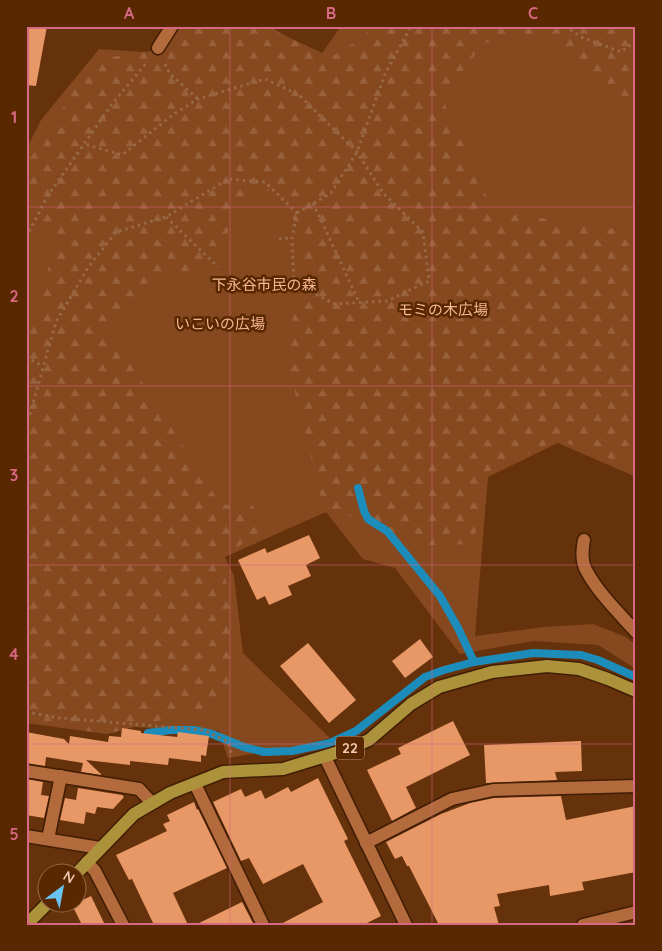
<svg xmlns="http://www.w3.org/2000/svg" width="662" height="951" font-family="Quicksand,'Noto Sans JP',sans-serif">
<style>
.green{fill:#86481e}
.forest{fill:url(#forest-firs)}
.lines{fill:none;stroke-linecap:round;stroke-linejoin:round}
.stream{stroke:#1c8cba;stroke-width:8}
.building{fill:#e79866}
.minor-casing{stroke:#411d04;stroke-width:15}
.major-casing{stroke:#411d04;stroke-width:15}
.path{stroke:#986948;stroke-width:3;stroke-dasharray:2.5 4;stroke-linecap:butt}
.minor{stroke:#b36b3d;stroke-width:12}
.major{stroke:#ab923b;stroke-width:12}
.grid{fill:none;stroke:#d76882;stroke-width:1;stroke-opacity:0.55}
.labels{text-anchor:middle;stroke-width:5;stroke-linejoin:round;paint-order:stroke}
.shield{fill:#592700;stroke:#c3997d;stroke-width:1}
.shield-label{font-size:14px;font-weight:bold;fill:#f1cab2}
.park-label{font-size:15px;fill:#f4b791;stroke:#592700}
.neatline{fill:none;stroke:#d76882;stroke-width:2}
.grid-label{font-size:16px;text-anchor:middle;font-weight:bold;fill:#d76882}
</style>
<defs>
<pattern id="forest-firs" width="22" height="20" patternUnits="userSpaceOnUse" patternTransform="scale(1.25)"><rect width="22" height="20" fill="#86481e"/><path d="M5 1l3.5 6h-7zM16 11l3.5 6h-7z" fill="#98613c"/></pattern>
</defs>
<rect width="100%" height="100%" fill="#65320b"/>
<path class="green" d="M 180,26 L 269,26 L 320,56 L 341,26 L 636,26 L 636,477 L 558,443 L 488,477 L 475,636 L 544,627 L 593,624 L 626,637 L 636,645 L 636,669 L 598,645 L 533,641 L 460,654 L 395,568 L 363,559 L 326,512 L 225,557 L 234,576 L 243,653 L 330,738 L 294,747 L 228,758 L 219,731 L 26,722 L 26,150 L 41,120 L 99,49 L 161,53 Z"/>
<path class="forest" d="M 188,26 L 264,26 L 331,57 L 365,36 L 369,26 L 636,26 L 636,99 L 630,105 L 539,37 L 484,43 L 442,98 L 493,211 L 636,232 L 636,468 L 558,440 L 485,474 L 474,544 L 426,545 L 323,506 L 289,368 L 293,315 L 306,275 L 287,193 L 247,189 L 214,263 L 144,287 L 109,331 L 221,505 L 251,504 L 269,531 L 221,555 L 236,633 L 227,694 L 201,710 L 107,734 L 26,723 L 26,336 L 29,336 L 54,248 L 26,180 L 26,165 L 88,69 L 105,58 L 171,48 Z"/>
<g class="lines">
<g class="stream">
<path d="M 358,488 L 364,511 L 368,519 L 387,531 L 440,596 L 458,628 L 474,662"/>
<path d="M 148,733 L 171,730 L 194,730 L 212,734 L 244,747 L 264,752 L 292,751 L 330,743 L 356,731 L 425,677 L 444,670 L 474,662 L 533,653 L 581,655 L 598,660 L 636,677"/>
</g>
</g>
<g class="building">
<path d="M 26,26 L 47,26 L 36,86 L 26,85 Z"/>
<path d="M 309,535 L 320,558 L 306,565 L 311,576 L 288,586 L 292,595 L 269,605 L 265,596 L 257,600 L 238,560 L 265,548 L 267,553 Z"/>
<path d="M 420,639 L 433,657 L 405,678 L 392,661 Z"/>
<path d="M 308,643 L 356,700 L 329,723 L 280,666 Z"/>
<path d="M 453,721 L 470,755 L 406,787 L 416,808 L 392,821 L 367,770 L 401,754 L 398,748 Z"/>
<path d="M 122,728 L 141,731 L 141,733 L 177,737 L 178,732 L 209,736 L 206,756 L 201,755 L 201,762 L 169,758 L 168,765 L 130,761 L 130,765 L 86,760 L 102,775 L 81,772 L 83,763 L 46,757 L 45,766 L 26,763 L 26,732 L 64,739 L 69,744 L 70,736 L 108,742 L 109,736 L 121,737 Z"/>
<path d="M 581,741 L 582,771 L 555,772 L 557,780 L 486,783 L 484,745 Z"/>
<path d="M 318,778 L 348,839 L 344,841 L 381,916 L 363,925 L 279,925 L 323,902 L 303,864 L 263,884 L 249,858 L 241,861 L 213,802 L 241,789 L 245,797 L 261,790 L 265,799 L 288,787 L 291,792 Z"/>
<path d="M 26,779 L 43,782 L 41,795 L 49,796 L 44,818 L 26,815 Z"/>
<path d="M 78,788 L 122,795 L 124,797 L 113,809 L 97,807 L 95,814 L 86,812 L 84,824 L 60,820 L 65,798 L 76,800 Z"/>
<path d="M 561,796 L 566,820 L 636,806 L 636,872 L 582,882 L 584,890 L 550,896 L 549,885 L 497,894 L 500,906 L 494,907 L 499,925 L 439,925 L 409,866 L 407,866 L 402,856 L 395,859 L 386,842 L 441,814 L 470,803 L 494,798 Z"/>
<path d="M 194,802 L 197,810 L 198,809 L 227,868 L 173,893 L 188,925 L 154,925 L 132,879 L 129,880 L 116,855 L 167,831 L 163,824 L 170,821 L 167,815 Z"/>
<path d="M 91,896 L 105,925 L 82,925 L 72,905 Z"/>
<path d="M 242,902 L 254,925 L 195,925 Z"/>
</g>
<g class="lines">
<defs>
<g id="minor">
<path d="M 158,48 L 172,26"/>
<path d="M 584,540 C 582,550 581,561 586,570 C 598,593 619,613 636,632"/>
<path d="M 325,757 L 406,925"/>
<path d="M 26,771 L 139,789 L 152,803"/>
<path d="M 195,784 L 263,925"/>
<path d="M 26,836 L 100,848"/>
<path d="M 48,839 L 61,776"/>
<path d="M 366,843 L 452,799 L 493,790 L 636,786"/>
<path d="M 87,862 L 95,871 L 123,925"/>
<path d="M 583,925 L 636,912"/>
</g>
<g id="major">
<path d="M 76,874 L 134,814 L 170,793 L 223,772 L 283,769 L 345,750 L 369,740 L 411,704 L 439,687 L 492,672 L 547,666 L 579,669 L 608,679 L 636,691"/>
<path d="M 26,925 L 48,903"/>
</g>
</defs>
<use href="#minor" class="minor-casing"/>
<use href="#major" class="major-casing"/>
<g class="path">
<path d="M 565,26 L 581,37 L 621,52 L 636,41"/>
<path d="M 165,64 L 170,74 L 198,99"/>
<path d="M 313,203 L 359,302"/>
<path d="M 297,213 L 331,193 L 357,152 L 385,74 L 410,28 L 412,26"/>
<path d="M 166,217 L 218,267"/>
<path d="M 26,237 L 47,197 L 112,104 L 148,61"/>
<path d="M 279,239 L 292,238"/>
<path d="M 26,357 L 43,366"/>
<path d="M 26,420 L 30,414 L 56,322 L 87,269 L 116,232 L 166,217 L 228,179 L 265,182 L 297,213 L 292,238 L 294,284 L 335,304 L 387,301 L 429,281 L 423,232 L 383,193 L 357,152 L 299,95 L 265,79 L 198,99 L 174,114 L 122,155 L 85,144"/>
<path d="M 26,712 L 60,718 L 204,730 L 228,742 L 232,755"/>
</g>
<use href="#minor" class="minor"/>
<use href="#major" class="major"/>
</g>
<path class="grid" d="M 230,26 L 230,925M 432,26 L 432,925M 26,207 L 636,207M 26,386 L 636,386M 26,565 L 636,565M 26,744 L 636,744"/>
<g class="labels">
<rect class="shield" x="336" y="736.5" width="28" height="23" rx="4"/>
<g class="shield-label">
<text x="350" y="753">22</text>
</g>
<g class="park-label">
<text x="264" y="290">下永谷市民の森</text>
<text x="443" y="315">モミの木広場</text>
<text x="220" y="329">いこいの広場</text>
</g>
</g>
<rect width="662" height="951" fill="none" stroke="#592700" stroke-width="55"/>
<g transform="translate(62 888) rotate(32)"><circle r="24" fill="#592700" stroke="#966847"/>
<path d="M0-4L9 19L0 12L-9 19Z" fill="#69c3f1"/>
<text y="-8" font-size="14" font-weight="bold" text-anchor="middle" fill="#f1cab2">N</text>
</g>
<rect x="28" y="28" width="606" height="896" class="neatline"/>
<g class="grid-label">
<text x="129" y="19">A</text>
<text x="331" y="19">B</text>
<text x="533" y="19">C</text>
<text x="14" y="123">1</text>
<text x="14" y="302">2</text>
<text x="14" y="481">3</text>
<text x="14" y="660">4</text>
<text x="14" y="840">5</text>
</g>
</svg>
